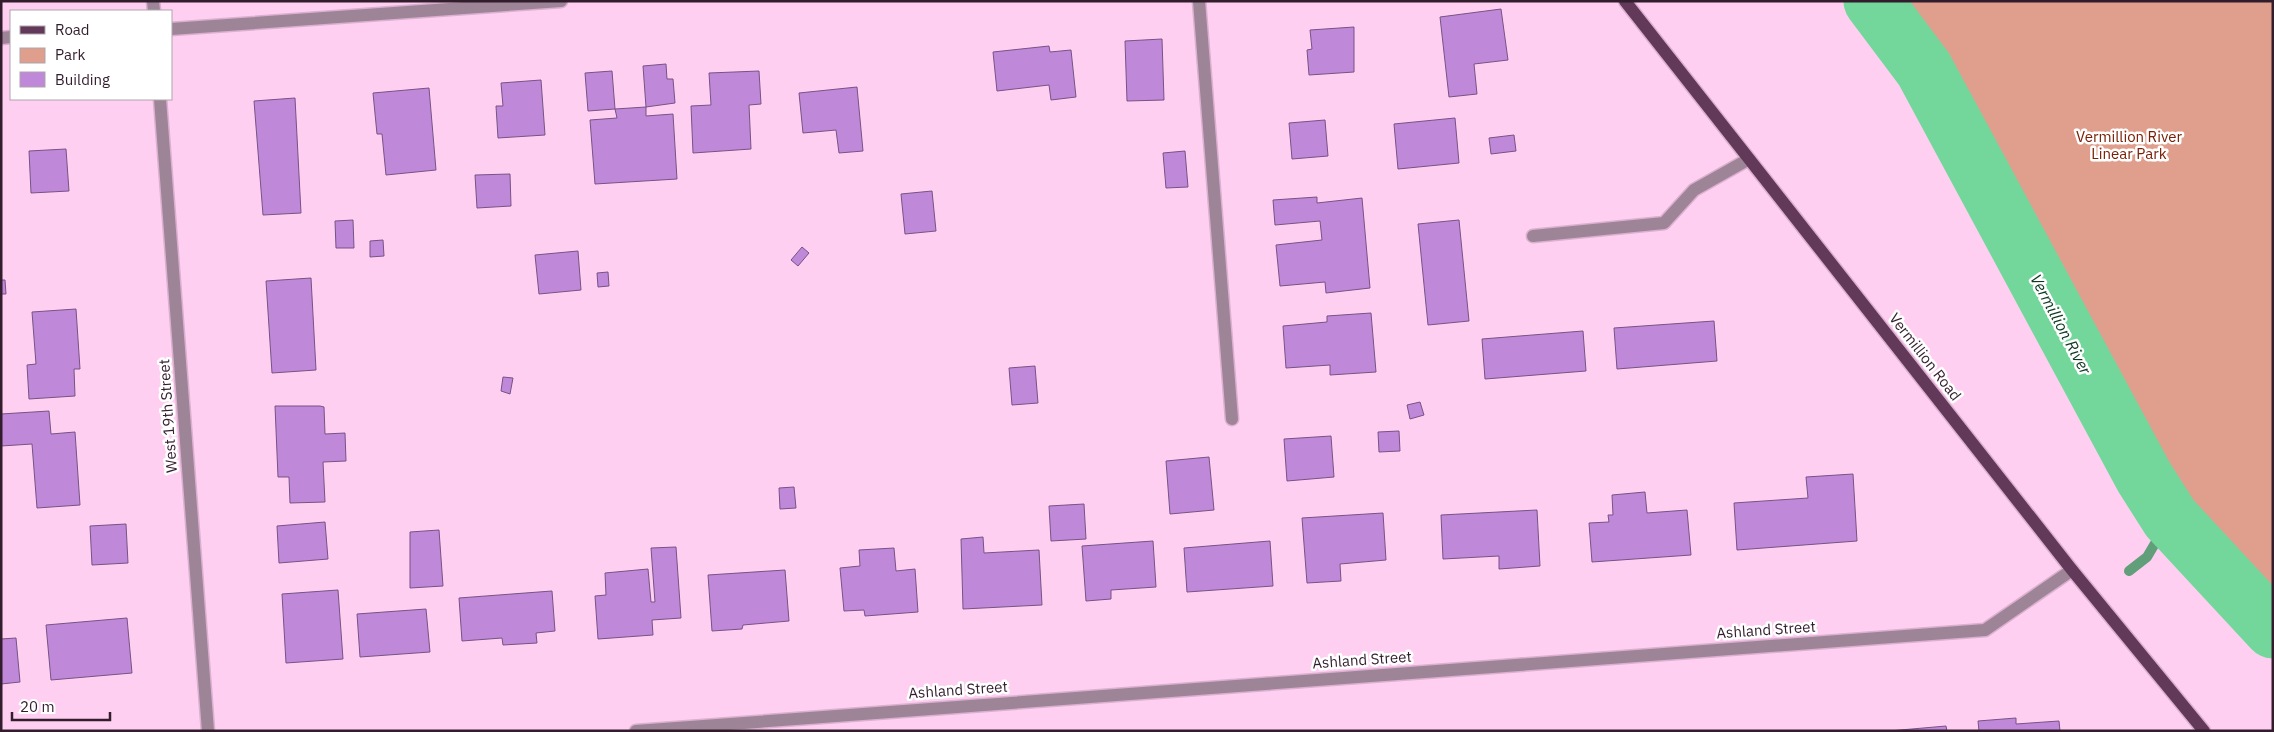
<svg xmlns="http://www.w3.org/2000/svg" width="2274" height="732" font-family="'IBM Plex Sans',sans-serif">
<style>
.green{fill:#e09e8c}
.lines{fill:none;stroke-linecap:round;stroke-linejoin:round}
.stream{stroke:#609f7a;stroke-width:10}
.river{stroke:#73d79b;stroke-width:59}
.building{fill:#c088d8;stroke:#765385}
.service-casing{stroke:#daafcf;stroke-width:15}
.minor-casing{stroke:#daafcf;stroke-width:15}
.primary-casing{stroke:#daafcf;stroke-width:15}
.service{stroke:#9d8496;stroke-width:12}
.minor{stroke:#9d8496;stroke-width:12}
.primary{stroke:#623959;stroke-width:12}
.labels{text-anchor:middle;stroke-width:5;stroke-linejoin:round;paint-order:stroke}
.park-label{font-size:15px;fill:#792006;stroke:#fff}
.street-label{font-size:15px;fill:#321d2d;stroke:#fff}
.water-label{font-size:16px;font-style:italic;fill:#0e3921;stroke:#fff}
</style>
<rect width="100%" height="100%" fill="#ffcff2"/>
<path class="green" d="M 1873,1 L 2273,1 L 2273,629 L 2170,518 L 2144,477 L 1924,69 Z"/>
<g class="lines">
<path class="stream" d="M 2129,571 L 2147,557 L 2170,518"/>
<path class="river" d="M 1873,1 L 1924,69 L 2144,477 L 2170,518 L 2273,629"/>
</g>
<g class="building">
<path d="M 1501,9 L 1508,60 L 1474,64 L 1477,94 L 1449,97 L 1440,17 Z"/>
<path d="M 1354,27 L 1354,72 L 1309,75 L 1307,50 L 1312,49 L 1310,30 Z"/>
<path d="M 1162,39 L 1164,100 L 1127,101 L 1125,41 Z"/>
<path d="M 1049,46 L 1050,52 L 1071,50 L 1076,97 L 1051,100 L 1049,85 L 997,91 L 993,52 Z"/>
<path d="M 666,64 L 667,79 L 673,79 L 675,103 L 646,107 L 643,66 Z"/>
<path d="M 612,71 L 615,109 L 588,111 L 585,73 Z"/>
<path d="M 759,71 L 761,104 L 749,105 L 751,149 L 693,153 L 691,106 L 711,105 L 709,73 Z"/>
<path d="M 541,80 L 545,135 L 498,138 L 496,106 L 503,106 L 501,83 Z"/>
<path d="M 857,87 L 863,151 L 839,153 L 836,130 L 803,133 L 799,93 Z"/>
<path d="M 429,88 L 436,170 L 386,175 L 382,134 L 377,134 L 373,93 Z"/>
<path d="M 295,98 L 301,213 L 263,215 L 254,101 Z"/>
<path d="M 646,107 L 646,116 L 673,114 L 677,179 L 595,184 L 590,120 L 617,118 L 615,109 Z"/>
<path d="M 1455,118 L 1459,163 L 1398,169 L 1394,124 Z"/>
<path d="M 1325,120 L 1328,156 L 1292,159 L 1289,123 Z"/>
<path d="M 1514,135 L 1516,151 L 1491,154 L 1489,138 Z"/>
<path d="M 66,149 L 69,191 L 31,193 L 29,151 Z"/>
<path d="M 1185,151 L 1188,187 L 1166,188 L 1163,153 Z"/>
<path d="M 510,174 L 511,206 L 477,208 L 475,175 Z"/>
<path d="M 932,191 L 936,231 L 905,234 L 901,194 Z"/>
<path d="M 1317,197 L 1317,203 L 1362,198 L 1370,288 L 1326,293 L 1325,282 L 1280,286 L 1276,245 L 1322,240 L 1320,221 L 1275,225 L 1273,200 Z"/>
<path d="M 353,220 L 354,248 L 336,248 L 335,221 Z"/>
<path d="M 1459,220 L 1469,321 L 1428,325 L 1418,224 Z"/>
<path d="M 383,240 L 384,256 L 370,257 L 370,241 Z"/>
<path d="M 802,247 L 809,253 L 798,266 L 791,260 Z"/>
<path d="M 578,251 L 581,290 L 539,294 L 535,255 Z"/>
<path d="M 608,272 L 609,286 L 598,287 L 597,273 Z"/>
<path d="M 311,278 L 316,370 L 272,373 L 266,281 Z"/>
<path d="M 1,280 L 5,280 L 6,294 L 1,294 Z"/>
<path d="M 76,309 L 80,369 L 74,369 L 75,396 L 29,399 L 27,365 L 36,364 L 32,312 Z"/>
<path d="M 1371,313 L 1376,372 L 1330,375 L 1330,365 L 1286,368 L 1283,326 L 1327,322 L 1327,316 Z"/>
<path d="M 1714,321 L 1717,361 L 1617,369 L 1614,328 Z"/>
<path d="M 1583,331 L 1586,371 L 1485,379 L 1482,339 Z"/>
<path d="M 1035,366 L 1038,403 L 1012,405 L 1009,368 Z"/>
<path d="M 503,377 L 513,378 L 510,394 L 501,391 Z"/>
<path d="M 1420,402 L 1424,415 L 1410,419 L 1407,405 Z"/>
<path d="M 275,406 L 320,406 L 324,407 L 325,434 L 345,433 L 346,461 L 323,462 L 325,502 L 290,503 L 289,477 L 278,477 Z"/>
<path d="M 49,411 L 51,434 L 75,432 L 80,505 L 37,508 L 32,444 L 1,446 L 1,414 Z"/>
<path d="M 1399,431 L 1400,451 L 1379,452 L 1378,432 Z"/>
<path d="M 1331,436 L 1334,477 L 1287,481 L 1284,439 Z"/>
<path d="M 1209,457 L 1214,510 L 1170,514 L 1166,461 Z"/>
<path d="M 1853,474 L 1857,541 L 1737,550 L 1734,503 L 1808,498 L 1806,477 Z"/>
<path d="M 794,487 L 796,508 L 780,509 L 779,488 Z"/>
<path d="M 1645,492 L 1647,513 L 1687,510 L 1691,555 L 1592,562 L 1589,523 L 1609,522 L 1608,515 L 1613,515 L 1612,495 Z"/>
<path d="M 1084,504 L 1086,539 L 1051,541 L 1049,506 Z"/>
<path d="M 1537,510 L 1540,566 L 1499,569 L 1499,556 L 1443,559 L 1441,515 Z"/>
<path d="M 1383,513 L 1386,560 L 1340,564 L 1341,581 L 1307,583 L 1302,518 Z"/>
<path d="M 325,522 L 328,559 L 279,563 L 277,526 Z"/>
<path d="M 126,524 L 128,563 L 92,565 L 90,526 Z"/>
<path d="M 439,530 L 443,586 L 410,588 L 410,532 Z"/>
<path d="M 983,537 L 984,553 L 1039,550 L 1042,605 L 963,609 L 961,539 Z"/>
<path d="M 1153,541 L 1156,587 L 1111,590 L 1111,599 L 1086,601 L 1082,546 Z"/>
<path d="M 1270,541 L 1273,586 L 1187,592 L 1184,548 Z"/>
<path d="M 676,547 L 681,618 L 652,620 L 653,635 L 598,639 L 595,596 L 606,595 L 605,573 L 648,569 L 651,602 L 655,602 L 651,548 Z"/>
<path d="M 894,548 L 896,571 L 915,569 L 918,612 L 865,616 L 864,610 L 844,611 L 840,568 L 860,566 L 859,550 Z"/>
<path d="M 785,570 L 789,621 L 743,625 L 742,629 L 712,631 L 708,575 Z"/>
<path d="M 338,590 L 343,659 L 286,663 L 282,594 Z"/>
<path d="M 552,591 L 555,631 L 536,633 L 537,643 L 503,645 L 502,638 L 462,641 L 459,598 Z"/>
<path d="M 426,609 L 430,652 L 360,657 L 357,614 Z"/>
<path d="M 127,618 L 132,673 L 51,680 L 46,625 Z"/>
<path d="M 16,638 L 20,682 L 1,684 L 1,639 Z"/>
<path d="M 2016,718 L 2016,724 L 2059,721 L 2060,731 L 1979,731 L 1978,721 Z"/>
<path d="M 1946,726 L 1947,731 L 1889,731 Z"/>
</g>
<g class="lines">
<defs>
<g id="service">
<path d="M 1199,1 L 1232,419"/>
<path d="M 1533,236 L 1664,223 L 1694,190 L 1749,159"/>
</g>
<g id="minor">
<path d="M 153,1 L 154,11"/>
<path d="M 171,29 L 561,1"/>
<path d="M 1,38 L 11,37"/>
<path d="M 160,99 L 208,731"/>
<path d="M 636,731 L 1985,630 L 2072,570"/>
</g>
<path id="primary" d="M 1625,1 L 2072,570 L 2204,731"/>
</defs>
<use href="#service" class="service-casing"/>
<use href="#minor" class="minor-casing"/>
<use href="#primary" class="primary-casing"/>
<use href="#service" class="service"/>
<use href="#minor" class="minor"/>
<use href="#primary" class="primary"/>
</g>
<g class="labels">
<g class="park-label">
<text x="2129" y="142">Vermillion River<tspan x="2129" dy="17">Linear Park</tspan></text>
</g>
<g class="street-label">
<text transform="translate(1925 357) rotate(52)" y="5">Vermillion Road</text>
<text transform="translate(168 416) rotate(-94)" y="5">West 19th Street</text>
<text transform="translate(1766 630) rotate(-4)" y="5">Ashland Street</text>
<text transform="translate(1362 660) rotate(-4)" y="5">Ashland Street</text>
<text transform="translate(958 690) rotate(-4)" y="5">Ashland Street</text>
</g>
<g class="water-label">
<text transform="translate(2061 324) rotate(62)" y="6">Vermillion River</text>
</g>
</g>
<rect width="2274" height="732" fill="none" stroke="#321d2d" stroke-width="5"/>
<rect x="10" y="10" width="162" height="90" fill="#ffffff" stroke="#ada5ab"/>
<rect x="20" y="26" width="25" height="8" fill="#623959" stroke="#ada5ab"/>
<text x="55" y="35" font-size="15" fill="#321d2d">Road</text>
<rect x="20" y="48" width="25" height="15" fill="#e09e8c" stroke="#ada5ab"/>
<text x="55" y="60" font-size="15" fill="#321d2d">Park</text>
<rect x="20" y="72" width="25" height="15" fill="#c088d8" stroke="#ada5ab"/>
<text x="55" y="85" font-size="15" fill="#321d2d">Building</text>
<path d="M12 712v8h98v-8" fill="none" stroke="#321d2d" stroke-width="2.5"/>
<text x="20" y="712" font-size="15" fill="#321d2d" stroke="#ffffff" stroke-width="4" paint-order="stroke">20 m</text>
</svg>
